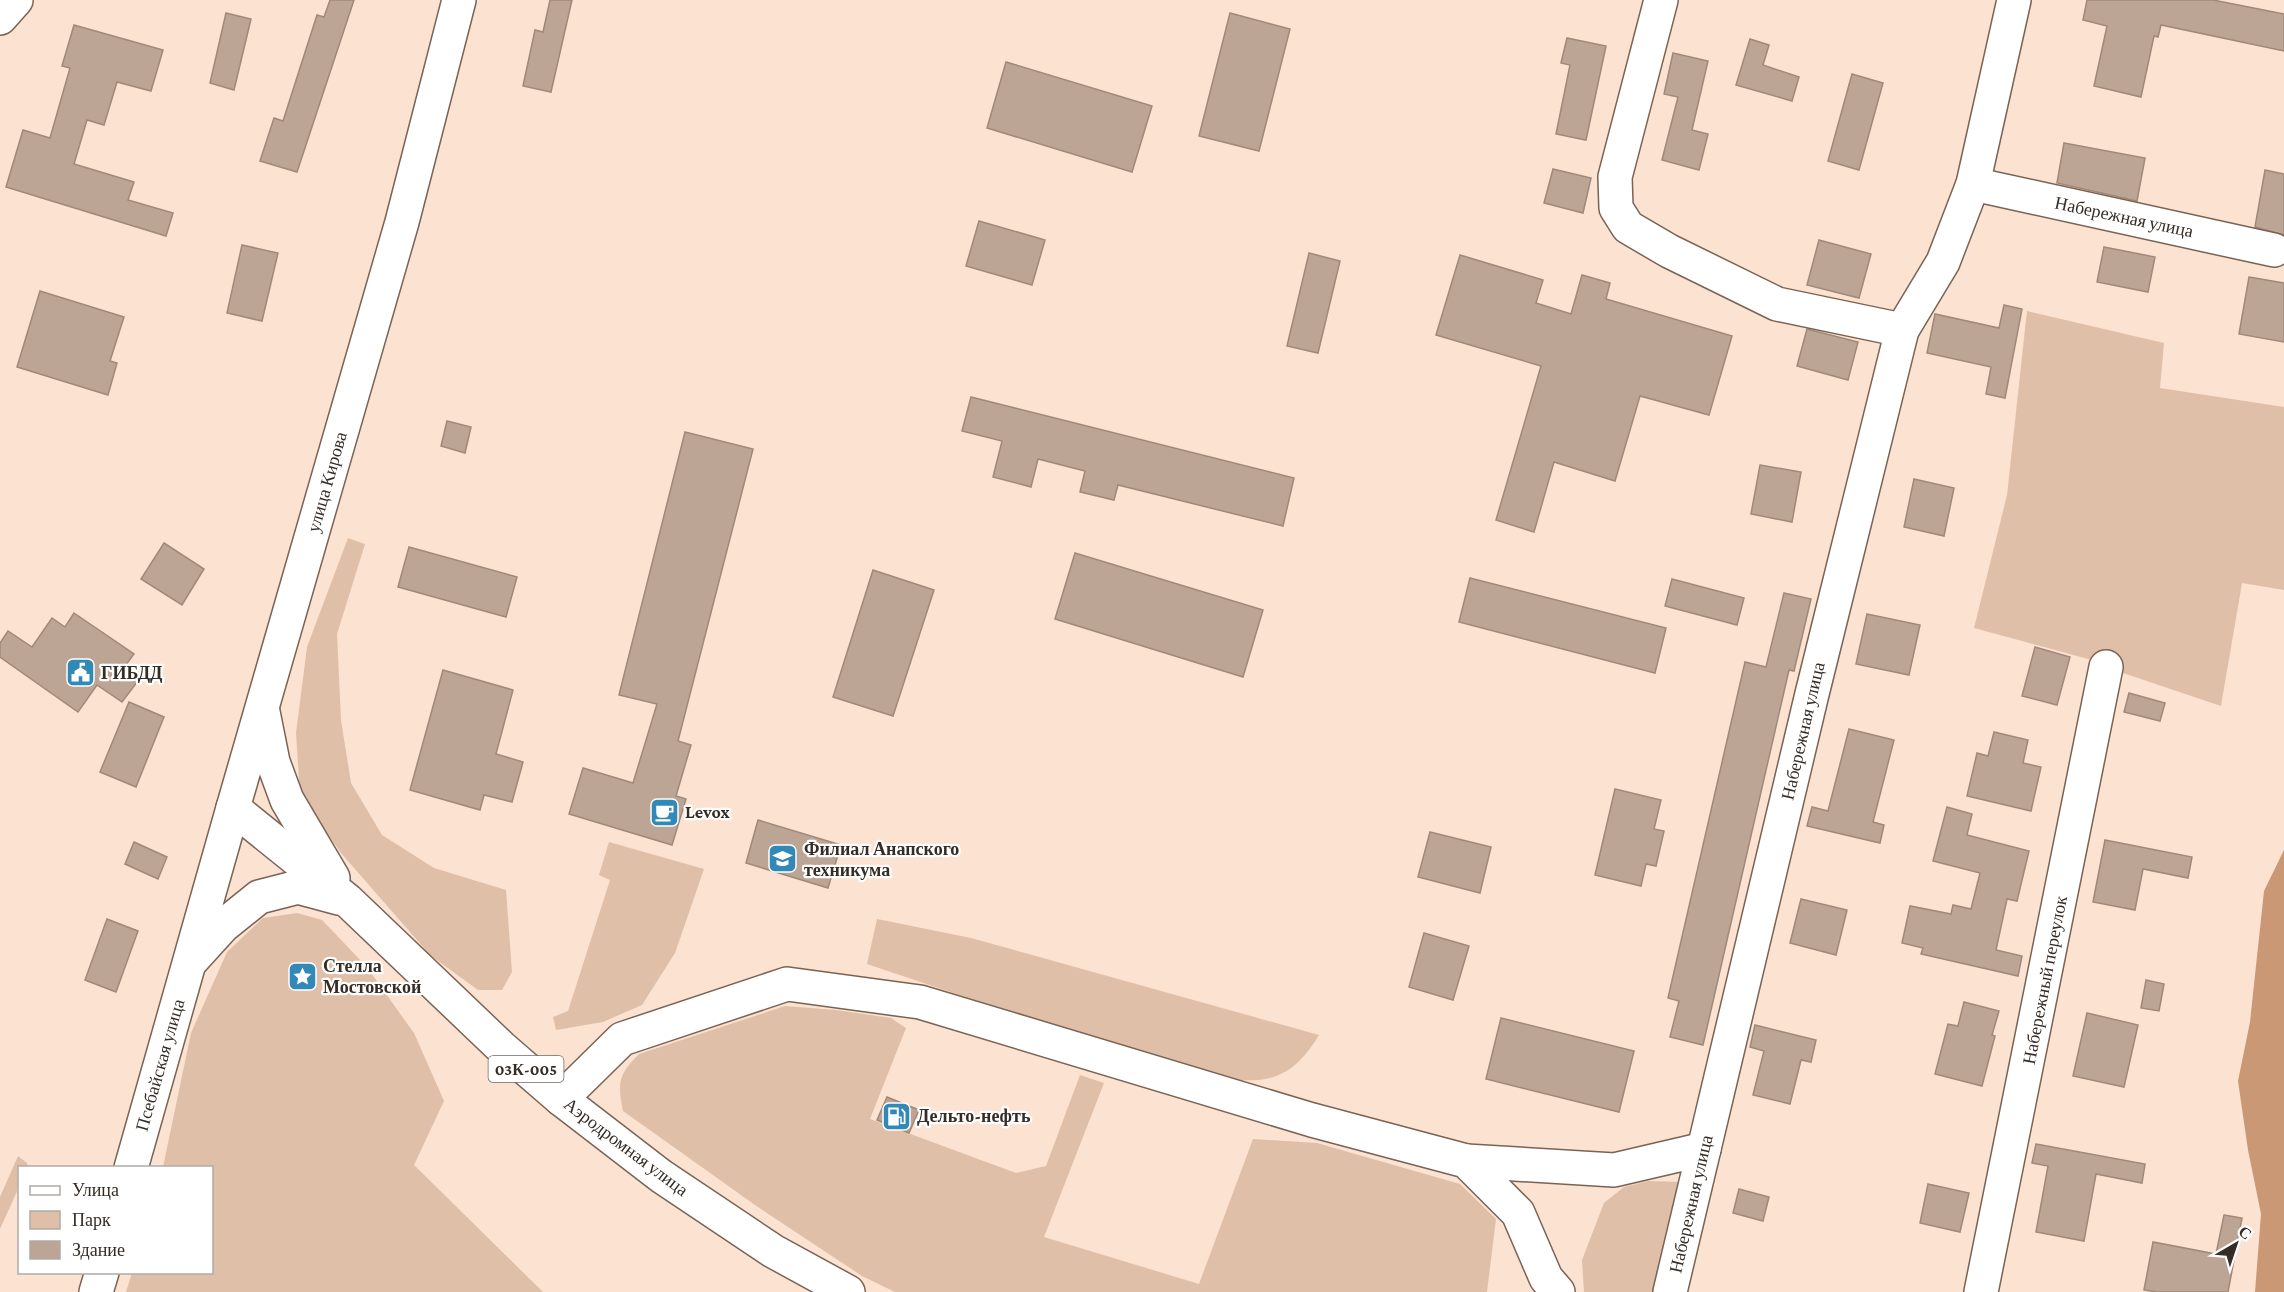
<svg xmlns="http://www.w3.org/2000/svg" width="2284" height="1292" font-family="'Crimson Pro',serif">
<style>
.green{fill:#e0bfa8}
.forest{fill:#ca9875}
.building{fill:#bda595;stroke:#a0897a;stroke-width:1.5}
.lines{fill:none;stroke-linecap:round;stroke-linejoin:round}
.minor-casing{stroke:#796354;stroke-width:36}
.major-casing{stroke:#796354;stroke-width:36}
.minor{stroke:#fff;stroke-width:33}
.major{stroke:#fff;stroke-width:33}
.labels{text-anchor:middle;stroke-width:4.5;stroke-linejoin:round;paint-order:stroke}
.shield{fill:#fff;stroke:#726b66;stroke-width:1.5}
.shield-label{font-size:16px;font-weight:bold;fill:#352c25}
.street-label{font-size:18px;fill:#352c25;stroke:#fff}
.poi-label{font-size:18px;font-weight:bold;fill:#352c25;stroke:#fff;text-anchor:start}
</style>
<rect width="100%" height="100%" fill="#fbe2d1"/>
<g class="green">
<path d="M 2027,311 L 2164,343 L 2160,388 L 2284,407 L 2284,590 L 2242,583 L 2221,706 L 2123,673 L 2114,663 L 2088,659 L 1974,628 L 2007,495 Z"/>
<path d="M 348,538 L 365,544 L 337,634 L 341,720 L 351,783 L 382,835 L 434,868 L 506,890 L 512,972 L 502,990 L 478,990 L 430,955 L 341,853 L 300,795 L 296,733 L 307,647 Z"/>
<path d="M 609,842 L 704,869 L 675,953 L 642,1005 L 603,1022 L 556,1030 L 553,1017 L 568,1011 L 610,880 L 599,875 Z"/>
<path d="M 297,913 L 322,920 L 366,966 L 414,1033 L 444,1101 L 414,1165 L 543,1292 L 126,1292 L 132,1273 L 212,1272 L 212,1168 L 163,1167 L 191,1033 L 227,952 L 263,918 Z"/>
<path d="M 877,919 L 971,938 L 1319,1035 C 1286,1090 1256,1082 1200,1076 L 867,964 Z"/>
<path d="M 785,1006 L 836,1010 L 891,1018 L 906,1028 L 870,1119 L 1016,1173 L 1046,1166 L 1080,1075 L 1104,1083 L 1044,1237 L 1199,1284 L 1253,1139 L 1317,1143 L 1460,1184 L 1496,1219 L 1487,1292 L 895,1292 L 862,1276 L 755,1205 L 623,1111 C 617,1082 619,1074 639,1054 Z"/>
<path d="M 18,1156 L 27,1163 L 28,1167 L 20,1168 L 19,1187 L 0,1229 L 0,1197 Z"/>
<path d="M 1648,1181 L 1682,1182 L 1656,1292 L 1584,1292 L 1582,1260 L 1604,1203 L 1624,1187 Z"/>
</g>
<path class="forest" d="M 2284,850 L 2284,1292 L 2255,1292 L 2261,1214 L 2248,1150 L 2238,1081 L 2250,1022 L 2264,891 Z"/>
<g class="building">
<path d="M 330,0 L 354,0 L 297,172 L 260,161 L 274,118 L 283,121 L 317,15 L 324,17 Z"/>
<path d="M 550,0 L 572,0 L 551,92 L 523,86 L 535,30 L 543,32 Z"/>
<path d="M 2087,0 L 2213,0 L 2284,14 L 2284,51 L 2161,25 L 2158,37 L 2154,36 L 2141,97 L 2094,86 L 2107,26 L 2083,20 Z"/>
<path d="M 226,13 L 251,19 L 234,90 L 210,83 Z"/>
<path d="M 1230,13 L 1290,29 L 1259,151 L 1199,136 Z"/>
<path d="M 74,25 L 163,50 L 151,91 L 117,82 L 104,125 L 87,120 L 74,164 L 134,182 L 128,200 L 173,213 L 166,236 L 6,187 L 23,130 L 50,138 L 70,68 L 62,66 Z"/>
<path d="M 1567,38 L 1606,46 L 1586,140 L 1556,134 L 1570,65 L 1561,63 Z"/>
<path d="M 1750,39 L 1769,45 L 1763,65 L 1799,77 L 1792,101 L 1736,85 Z"/>
<path d="M 1673,53 L 1708,61 L 1692,130 L 1708,134 L 1699,170 L 1662,160 L 1678,97 L 1664,94 Z"/>
<path d="M 1006,62 L 1152,106 L 1132,172 L 987,128 Z"/>
<path d="M 1852,74 L 1883,83 L 1859,170 L 1828,161 Z"/>
<path d="M 2064,143 L 2145,158 L 2137,201 L 2057,183 Z"/>
<path d="M 1553,169 L 1591,178 L 1583,213 L 1544,203 Z"/>
<path d="M 2265,170 L 2284,174 L 2284,235 L 2255,227 Z"/>
<path d="M 979,221 L 1045,240 L 1032,285 L 966,266 Z"/>
<path d="M 1819,240 L 1871,254 L 1859,298 L 1807,285 Z"/>
<path d="M 242,245 L 278,253 L 262,321 L 227,313 Z"/>
<path d="M 2104,247 L 2155,257 L 2148,292 L 2097,282 Z"/>
<path d="M 1309,253 L 1340,261 L 1318,353 L 1287,346 Z"/>
<path d="M 1460,255 L 1543,280 L 1536,303 L 1571,314 L 1582,275 L 1610,283 L 1606,299 L 1732,336 L 1709,415 L 1640,396 L 1615,481 L 1554,462 L 1534,532 L 1496,520 L 1541,366 L 1436,335 Z"/>
<path d="M 2249,277 L 2284,283 L 2284,342 L 2239,334 Z"/>
<path d="M 40,291 L 124,317 L 110,361 L 117,363 L 108,395 L 17,367 Z"/>
<path d="M 2004,305 L 2022,309 L 2005,398 L 1986,394 L 1991,367 L 1927,353 L 1935,314 L 1999,328 Z"/>
<path d="M 1807,329 L 1858,342 L 1848,380 L 1797,366 Z"/>
<path d="M 971,397 L 1294,478 L 1283,526 L 1118,485 L 1114,500 L 1080,492 L 1085,471 L 1038,459 L 1031,487 L 993,477 L 1002,441 L 962,431 Z"/>
<path d="M 447,421 L 471,427 L 465,453 L 441,446 Z"/>
<path d="M 685,432 L 753,449 L 678,741 L 691,745 L 676,796 L 686,799 L 672,845 L 569,814 L 583,768 L 633,783 L 657,704 L 619,695 Z"/>
<path d="M 1760,465 L 1801,472 L 1792,522 L 1751,514 Z"/>
<path d="M 1914,479 L 1954,488 L 1944,536 L 1904,527 Z"/>
<path d="M 164,543 L 204,569 L 182,605 L 141,579 Z"/>
<path d="M 409,547 L 517,577 L 506,617 L 398,587 Z"/>
<path d="M 1075,553 L 1263,610 L 1243,677 L 1055,619 Z"/>
<path d="M 873,570 L 934,590 L 893,716 L 833,697 Z"/>
<path d="M 1470,578 L 1666,628 L 1655,673 L 1459,622 Z"/>
<path d="M 1672,579 L 1744,598 L 1737,625 L 1665,606 Z"/>
<path d="M 1784,593 L 1811,599 L 1794,671 L 1789,670 L 1703,1045 L 1670,1037 L 1679,1001 L 1668,998 L 1745,662 L 1766,667 Z"/>
<path d="M 74,613 L 134,654 L 125,666 L 141,677 L 122,702 L 97,685 L 78,712 L 0,657 L 0,643 L 8,631 L 32,647 L 52,618 L 65,627 Z"/>
<path d="M 1867,614 L 1920,625 L 1909,675 L 1856,664 Z"/>
<path d="M 2035,647 L 2070,657 L 2057,705 L 2022,696 Z"/>
<path d="M 443,670 L 513,690 L 496,754 L 523,762 L 512,802 L 484,795 L 480,810 L 410,790 Z"/>
<path d="M 2129,693 L 2165,703 L 2160,721 L 2124,712 Z"/>
<path d="M 129,702 L 164,717 L 136,787 L 100,772 Z"/>
<path d="M 1849,729 L 1894,740 L 1873,822 L 1884,825 L 1880,843 L 1807,826 L 1812,807 L 1828,811 Z"/>
<path d="M 1994,732 L 2028,740 L 2023,763 L 2041,767 L 2031,811 L 1967,796 L 1977,753 L 1988,756 Z"/>
<path d="M 1615,789 L 1661,800 L 1654,829 L 1664,831 L 1656,866 L 1646,864 L 1641,886 L 1595,875 Z"/>
<path d="M 1947,807 L 1972,814 L 1967,835 L 2029,851 L 2017,901 L 2007,899 L 1996,950 L 2022,956 L 2018,976 L 1921,954 L 1923,948 L 1902,943 L 1910,906 L 1951,914 L 1953,905 L 1971,909 L 1980,873 L 1933,861 Z"/>
<path d="M 758,820 L 841,845 L 828,888 L 746,863 Z"/>
<path d="M 1430,832 L 1491,847 L 1480,893 L 1418,877 Z"/>
<path d="M 2105,840 L 2192,857 L 2188,878 L 2143,869 L 2135,910 L 2093,902 Z"/>
<path d="M 134,842 L 167,857 L 158,879 L 125,864 Z"/>
<path d="M 1801,899 L 1847,910 L 1836,955 L 1790,943 Z"/>
<path d="M 107,919 L 138,931 L 116,992 L 85,980 Z"/>
<path d="M 1424,933 L 1469,946 L 1453,1000 L 1409,987 Z"/>
<path d="M 2146,980 L 2164,984 L 2159,1011 L 2141,1008 Z"/>
<path d="M 1964,1002 L 1999,1011 L 1992,1035 L 1995,1036 L 1982,1086 L 1935,1074 L 1948,1024 L 1958,1026 Z"/>
<path d="M 2087,1013 L 2138,1025 L 2124,1087 L 2073,1076 Z"/>
<path d="M 1501,1018 L 1634,1051 L 1619,1112 L 1486,1079 Z"/>
<path d="M 1755,1025 L 1816,1040 L 1811,1062 L 1801,1060 L 1790,1104 L 1753,1095 L 1764,1051 L 1750,1047 Z"/>
<path d="M 887,1097 L 919,1110 L 909,1133 L 877,1120 Z"/>
<path d="M 2036,1144 L 2145,1164 L 2142,1183 L 2096,1174 L 2084,1241 L 2036,1232 L 2048,1166 L 2032,1163 Z"/>
<path d="M 1928,1184 L 1969,1193 L 1960,1232 L 1920,1223 Z"/>
<path d="M 1739,1189 L 1769,1197 L 1763,1221 L 1733,1213 Z"/>
<path d="M 2224,1215 L 2242,1218 L 2228,1292 L 2157,1292 L 2144,1290 L 2153,1242 L 2216,1254 Z"/>
</g>
<g class="lines">
<defs>
<g id="minor">
<path d="M 1661,0 L 1615,177 L 1616,208 L 1628,227 L 1669,251 L 1777,304 L 1902,330"/>
<path d="M 0,18 L 16,0"/>
<path d="M 1973,184 L 2274,250"/>
<path d="M 561,1099 L 622,1039 L 787,984 L 920,1002 L 1312,1120 L 1466,1161 L 1518,1213 L 1546,1278 L 1558,1292"/>
<path d="M 1466,1161 L 1614,1170 L 1704,1149"/>
<path d="M 1670,1292 L 1811,698 L 1902,330 L 1943,262 L 1973,184 L 2014,0"/>
<path d="M 1981,1292 L 2106,667"/>
</g>
<g id="major">
<path d="M 263,712 L 273,762 L 287,800 L 333,878"/>
<path d="M 233,808 L 347,900 L 501,1047 L 561,1099 L 661,1176 L 773,1251 L 848,1292"/>
<path d="M 193,959 L 223,926 L 259,897 L 298,887 L 339,898"/>
<path d="M 131,1168 L 233,808 L 402,222 L 459,0"/>
<path d="M 96,1292 L 102,1272"/>
</g>
</defs>
<use href="#minor" class="minor-casing"/>
<use href="#major" class="major-casing"/>
<use href="#minor" class="minor"/>
<use href="#major" class="major"/>
</g>
<defs>
<symbol id="civic-square" viewBox="-11 -11 22 22"><rect x="-9" y="-9" width="18" height="18" rx="4" fill="#3288b7" stroke="#fff"/><path d="M-.6-6.5H3V-4.5H.6V-3L4-1V1h2V6H-6V1h2V-1L-.6-3ZM-1.2 2.5V6h2.4V2.5Z" fill="#fff"/></symbol>
<symbol id="cafe-square" viewBox="-11 -11 22 22"><rect x="-9" y="-9" width="18" height="18" rx="4" fill="#3288b7" stroke="#fff"/><path d="M-5.5-4.5H6V0H3Q3 3.5 0 3.5H-2.5Q-5.5 3.5-5.5 0ZM3-3.2v2h1.7v-2ZM-6 4.5H4V6H-6Z" fill="#fff"/></symbol>
<symbol id="university-square" viewBox="-11 -11 22 22"><rect x="-9" y="-9" width="18" height="18" rx="4" fill="#3288b7" stroke="#fff"/><path d="M0-5L7-2L0 1L-7-2ZM-4 1L0 2.5L4 1V4Q0 6-4 4Z" fill="#fff"/></symbol>
<symbol id="sight-square" viewBox="-11 -11 22 22"><rect x="-9" y="-9" width="18" height="18" rx="4" fill="#3288b7" stroke="#fff"/><path d="M0-6L1.8-2.2L6-1.7L2.9 1.2L3.7 5.4L0 3.3L-3.7 5.4L-2.9 1.2L-6-1.7L-1.8-2.2Z" fill="#fff"/></symbol>
<symbol id="fuel-square" viewBox="-11 -11 22 22"><rect x="-9" y="-9" width="18" height="18" rx="4" fill="#3288b7" stroke="#fff"/><path d="M-5.5-6h7V0h2V4h1.3V-2.5L3-4.5l.8-.8L6-3V5H2.5V1h-1V6h-7ZM-4.2-4.7v3.2H.2V-4.7Z" fill="#fff"/></symbol>
</defs>
<g fill-rule="evenodd">
<use href="#civic-square" x="64" y="656" width="33" height="33"/>
<use href="#cafe-square" x="648" y="796" width="33" height="33"/>
<use href="#university-square" x="766" y="842" width="33" height="33"/>
<use href="#sight-square" x="286" y="960" width="33" height="33"/>
<use href="#fuel-square" x="880" y="1100" width="33" height="33"/>
</g>
<g class="labels">
<rect class="shield" x="488.5" y="1056" width="75" height="26" rx="4.5"/>
<g class="shield-label">
<text x="526" y="1075">03К-005</text>
</g>
<g class="street-label">
<text transform="translate(2124 217) rotate(12)" y="6">Набережная улица</text>
<text transform="translate(327 482) rotate(-74)" y="6">улица Кирова</text>
<text transform="translate(1803 731) rotate(-77)" y="6">Набережная улица</text>
<text transform="translate(2045 980) rotate(-79)" y="6">Набережный переулок</text>
<text transform="translate(160 1065) rotate(-74)" y="6">Псебайская улица</text>
<text transform="translate(626 1147) rotate(37)" y="6">Аэродромная улица</text>
<text transform="translate(1691 1204) rotate(-77)" y="6">Набережная улица</text>
</g>
<g class="poi-label">
<text x="101" y="679">ГИБДД</text>
<text x="685" y="818">Levox</text>
<text x="804" y="855">Филиал Анапского<tspan x="804" dy="21">техникума</tspan></text>
<text x="323" y="972">Стелла<tspan x="323" dy="21">Мостовской</tspan></text>
<text x="917" y="1122">Дельто-нефть</text>
</g>
</g>
<rect x="18" y="1166" width="195" height="108" fill="#ffffff" stroke="#aeaba8" stroke-width="1.5"/>
<rect x="30" y="1186" width="30" height="9" fill="#ffffff" stroke="#aeaba8" stroke-width="1.5"/>
<text x="72" y="1196" font-size="18" fill="#352c25">Улица</text>
<rect x="30" y="1211" width="30" height="18" fill="#e0bfa8" stroke="#aeaba8" stroke-width="1.5"/>
<text x="72" y="1226" font-size="18" fill="#352c25">Парк</text>
<rect x="30" y="1241" width="30" height="18" fill="#bda595" stroke="#aeaba8" stroke-width="1.5"/>
<text x="72" y="1256" font-size="18" fill="#352c25">Здание</text>
<g transform="translate(2236 1244) rotate(39)" stroke="#ffffff" stroke-width="4.5" paint-order="stroke">
<path d="M0-4.5L10 22L0 15L-10 22Z" fill="#352c25"/>
<text y="-9" font-size="16" font-weight="bold" text-anchor="middle" fill="#352c25">С</text>
</g>
</svg>
